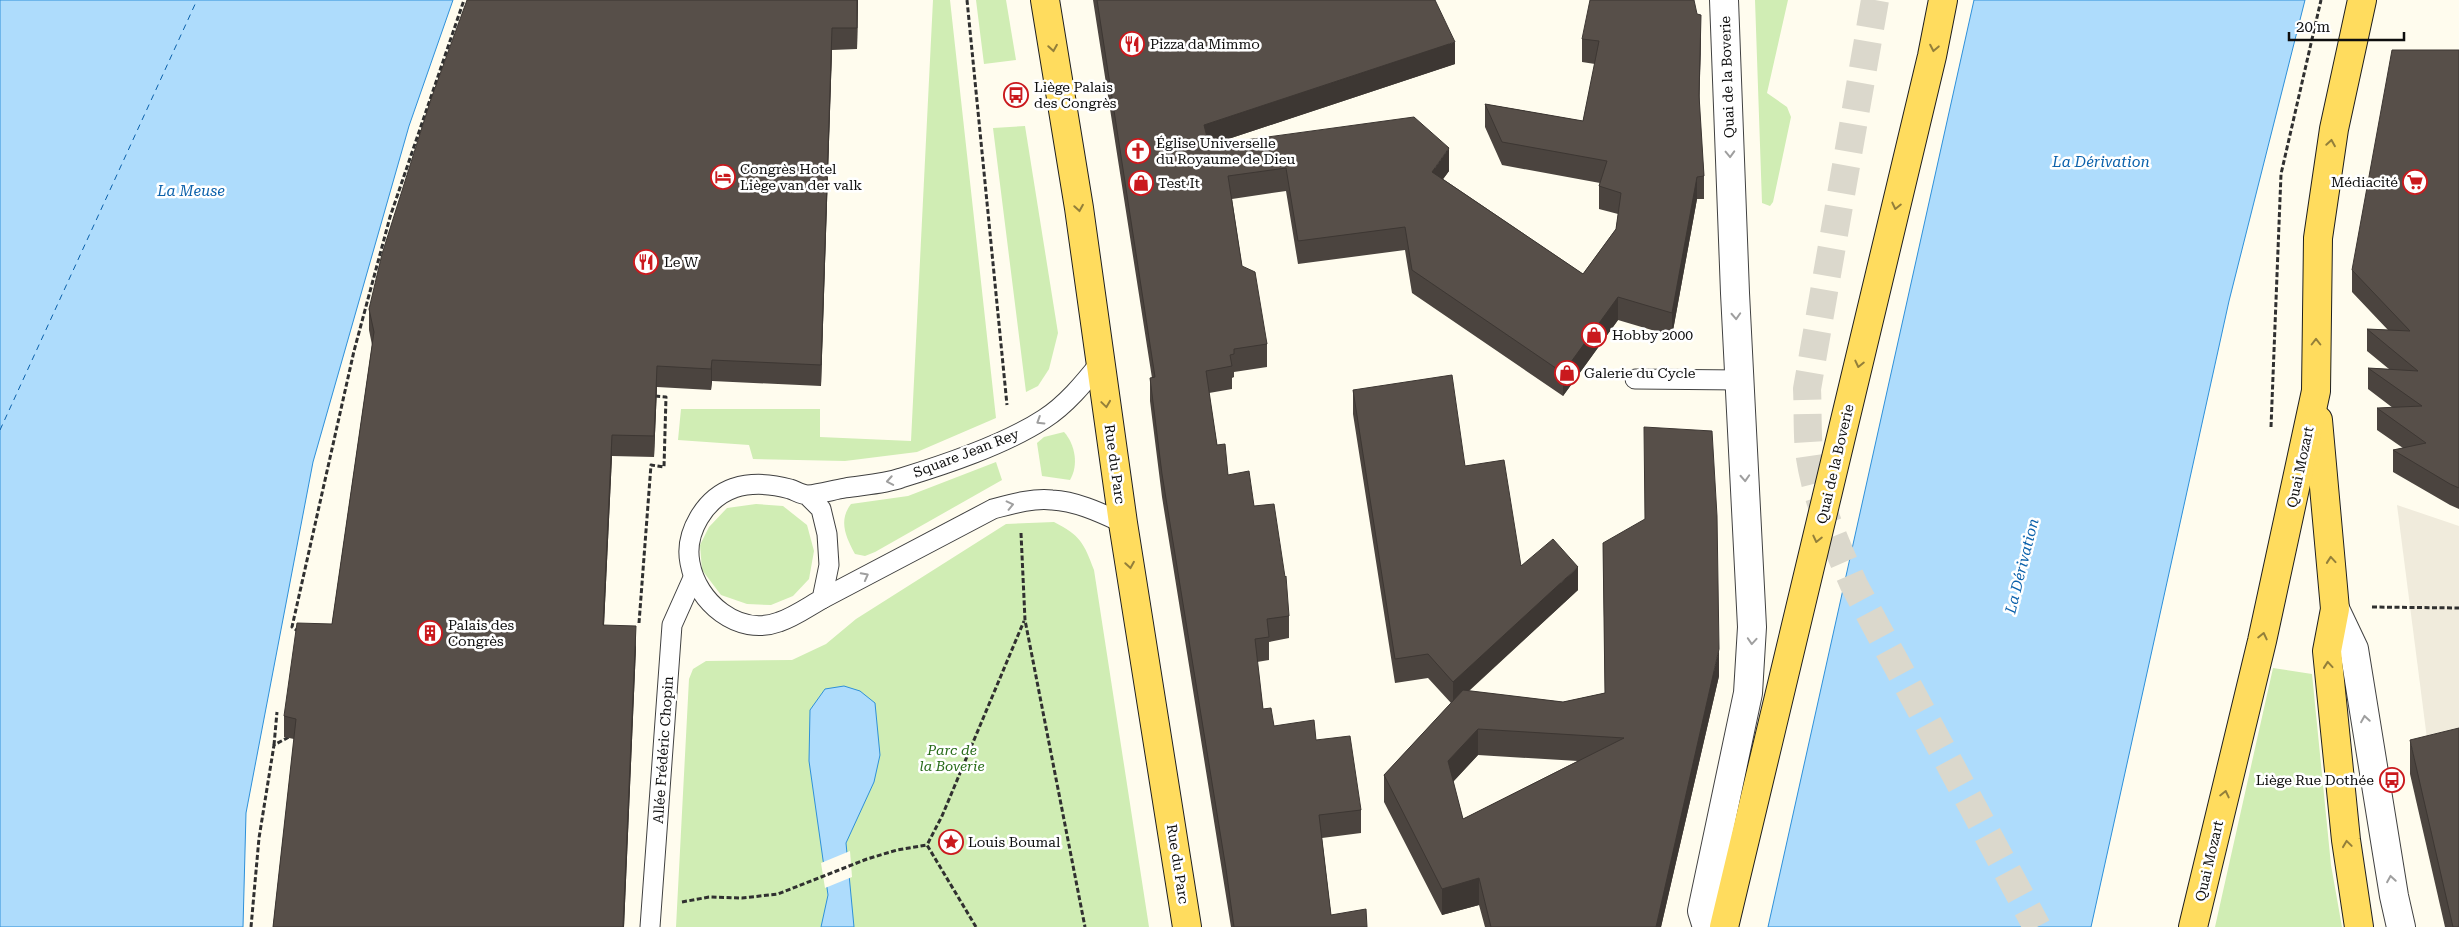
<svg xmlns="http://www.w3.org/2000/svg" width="2459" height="927" font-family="'Roboto Serif',serif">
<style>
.green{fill:#d0edb4}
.plaza{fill:#f0ebdc}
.water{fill:#aedcfc;stroke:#2e90d9}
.pier{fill:#fffcee}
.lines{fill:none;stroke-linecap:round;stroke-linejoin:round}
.ferry{stroke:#0b61ab;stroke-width:1;stroke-dasharray:6 5;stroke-linecap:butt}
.primary-tunnel{stroke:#dbd8cc;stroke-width:28;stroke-dasharray:28 14;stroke-linecap:butt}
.lane-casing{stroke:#414141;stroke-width:21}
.street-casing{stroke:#414141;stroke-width:30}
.primary-casing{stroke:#1f1f1f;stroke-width:30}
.path{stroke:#303030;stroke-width:3;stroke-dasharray:5 2.5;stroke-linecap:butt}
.lane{stroke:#fff;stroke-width:19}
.street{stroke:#fff;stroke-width:28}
.primary{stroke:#ffdc5e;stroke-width:28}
.wall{fill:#4b443f;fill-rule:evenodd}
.shaded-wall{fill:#3d3733}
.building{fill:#574f49;stroke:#3d3733;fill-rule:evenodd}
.oneway{stroke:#937f3a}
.oneway2{stroke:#9f9f9f}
.labels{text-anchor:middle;stroke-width:5;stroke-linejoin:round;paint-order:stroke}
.poi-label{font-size:14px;fill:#0e0e0e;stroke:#fff;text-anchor:start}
.street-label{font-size:14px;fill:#0e0e0e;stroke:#fff}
.park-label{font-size:14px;font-style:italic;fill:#276b18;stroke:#fff}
.water-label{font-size:15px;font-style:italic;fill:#0b61ab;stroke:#fff}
</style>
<rect width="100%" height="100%" fill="#fffcee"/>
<g class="green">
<path d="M 933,0 L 950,0 L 996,418 L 917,452 L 845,461 L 753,459 L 749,445 L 678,440 L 681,409 L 820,409 L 820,437 L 911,441 Z"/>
<path d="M 976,0 L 1006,0 L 1016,60 L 984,64 Z"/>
<path d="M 1755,0 L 1788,0 L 1767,93 L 1787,107 L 1791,117 L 1773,202 L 1770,206 L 1762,203 Z"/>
<path d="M 1025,126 L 1058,333 L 1049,369 L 1038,386 L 1026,392 L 993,128 Z"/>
<path d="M 1064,432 C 1075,444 1079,465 1070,480 L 1042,476 L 1037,443 L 1044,437 Z"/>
<path d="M 996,462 L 1002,480 L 875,552 L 865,556 L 855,554 C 846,537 838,521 851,504 L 908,496 Z"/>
<path d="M 756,504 L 783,506 L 807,525 L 814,551 L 809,579 L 793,596 L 771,605 L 747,604 L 721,595 L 702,570 L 700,545 L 709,527 L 727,508 Z"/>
<path d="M 1054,522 C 1080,535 1084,543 1094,570 L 1149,927 L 676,927 L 689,679 L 693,669 L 706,661 L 792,660 L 826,644 L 856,619 L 1006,524 Z"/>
<path d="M 2273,668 L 2312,674 L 2331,865 L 2342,927 L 2215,927 Z"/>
</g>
<path class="plaza" d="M 2397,505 L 2459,526 L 2459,756 L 2430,762 Z"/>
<g class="water">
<path d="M 0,0 L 453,0 L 409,126 L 313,462 L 246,813 L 243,927 L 0,927 Z"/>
<path d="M 1974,0 L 2305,0 L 2229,301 L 2091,927 L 1768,927 Z"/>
<path d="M 844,686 L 860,691 L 875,703 L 880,755 L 874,782 L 846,843 L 854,927 L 821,927 L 828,895 L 809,761 L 810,710 L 825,689 Z"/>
</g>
<path class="pier" d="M 850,851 L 852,877 L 825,888 L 821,863 Z"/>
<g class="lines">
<path class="ferry" d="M 0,430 L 197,0"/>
<path class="primary-tunnel" d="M 1875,0 L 1807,389 C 1808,409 1807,431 1809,451 C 1815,498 1835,542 1854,585 L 2037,927"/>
<defs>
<g id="lane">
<path d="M 1635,379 L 1740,380"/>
<path d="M 807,495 L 821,509 L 827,534 L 829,565 L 822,599 C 808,607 794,617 779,622 C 738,637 697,602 690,563 C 684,533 705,498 734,488 C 753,482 772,484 790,489 C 796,491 802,495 808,495 C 820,494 833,490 845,488 C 864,485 884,484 901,478 C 947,464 1004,445 1044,419 C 1066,405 1084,383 1100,363"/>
<path d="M 822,599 L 993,509 C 1012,504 1032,498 1052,500 C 1076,501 1101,513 1123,523"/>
<path d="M 650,927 L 672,625 L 693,578"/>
</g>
<g id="street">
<path d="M 2335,609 L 2354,649 L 2394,896 L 2401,927"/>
<path d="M 1707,927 L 1702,911 L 1748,693 L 1752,627 L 1735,293 L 1724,0"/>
</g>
<g id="primary">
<path d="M 1045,0 L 1079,208 L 1123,523 L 1187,927"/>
<path d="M 2318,420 L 2335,609 L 2327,651 L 2346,840 L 2359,927"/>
<path d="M 1724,927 L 1932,56 L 1943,0"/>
<path d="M 2193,927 L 2262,641 L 2316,391 L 2318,238 L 2334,129 L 2362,0"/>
</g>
</defs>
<use href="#lane" class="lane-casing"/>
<use href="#street" class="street-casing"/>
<use href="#primary" class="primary-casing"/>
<g class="path">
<path d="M 967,0 L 1007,405"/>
<path d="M 2271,427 L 2281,174 L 2321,0"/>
<path d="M 1021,533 L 1025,620 L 1085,927"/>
<path d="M 2372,607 L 2459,608"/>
<path d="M 639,623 L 651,465 L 664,467 L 666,397 L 654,396"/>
<path d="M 299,632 L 292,627 L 354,351 L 390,217 L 464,0"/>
<path d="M 274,745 L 277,712"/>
<path d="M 682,902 L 709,897 L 742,898 L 778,894 L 867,859 L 897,850 L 927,845"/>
<path d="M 251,927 L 259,838 L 274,745 L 289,737"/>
<path d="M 976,927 L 927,845 L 942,816 L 1024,621"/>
</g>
<use href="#lane" class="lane"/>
<use href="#street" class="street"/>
<use href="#primary" class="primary"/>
</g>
<g class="wall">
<path d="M 858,0 L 857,49 L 832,50 L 821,386 L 712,381 L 711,390 L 657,387 L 654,457 L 612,456 L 604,625 L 636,647 L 624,927 L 273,927 L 294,739 L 284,737 L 284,716 L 332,624 L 372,345 L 369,330 L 369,309 Z"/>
<path d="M 1093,0 L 1435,0 L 1455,64 L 1213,144 L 1449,171 L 1443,179 L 1583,274 L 1616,229 L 1618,214 L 1599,209 L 1599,186 L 1600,183 L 1502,165 L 1485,127 L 1485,104 L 1583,121 L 1595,64 L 1582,62 L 1582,39 L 1701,38 L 1699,103 L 1704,176 L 1704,199 L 1697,199 L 1672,336 L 1618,320 L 1563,396 L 1412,293 L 1405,250 L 1298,264 L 1286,191 L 1232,199 L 1242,266 L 1267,344 L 1267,367 L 1234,372 L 1234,377 L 1232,378 L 1232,389 L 1209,393 L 1217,445 L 1228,475 L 1254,506 L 1289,616 L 1289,638 L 1269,642 L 1269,660 L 1257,662 L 1263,709 L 1274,726 L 1316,740 L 1361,810 L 1361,833 L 1322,838 L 1331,915 L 1367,927 L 1231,927 L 1162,497 L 1150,401 L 1150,378 L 1152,378 Z"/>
<path d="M 2459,50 L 2459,509 L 2450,505 L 2393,472 L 2393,450 L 2403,448 L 2377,430 L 2377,408 L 2393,408 L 2368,389 L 2368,368 L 2389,369 L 2367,351 L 2367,329 L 2388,330 L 2352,292 L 2352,270 Z"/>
<path d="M 1353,390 L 1465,466 L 1521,566 L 1578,590 L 1469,691 L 1563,702 L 1605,693 L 1603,543 L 1719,676 L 1661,927 L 1485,927 L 1479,905 L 1442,915 L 1384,802 L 1384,775 L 1451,703 L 1428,678 L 1395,683 L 1353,414 ZM 1478,755 L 1578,761 L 1463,819 L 1453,782 Z"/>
<path d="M 2410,740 L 2459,927 L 2445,927 L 2410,774 Z"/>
</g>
<g class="shaded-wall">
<path d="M 857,0 L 858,0 L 857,49 Z"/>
<path d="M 1701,15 L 1701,38 L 1699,118 L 1699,95 Z"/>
<path d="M 832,28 L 832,50 L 821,386 L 821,365 Z"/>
<path d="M 1455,42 L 1455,64 L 1204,147 L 1204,125 Z"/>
<path d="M 1449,148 L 1449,171 L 1432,194 L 1432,172 Z"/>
<path d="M 1697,177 L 1697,199 L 1672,336 L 1672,313 Z"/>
<path d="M 1618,297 L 1618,320 L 1563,396 L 1563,373 Z"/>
<path d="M 712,360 L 712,381 L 711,390 L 711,369 Z"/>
<path d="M 657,366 L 657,387 L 654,457 L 654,436 Z"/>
<path d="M 612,435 L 612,456 L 603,646 L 603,625 Z"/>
<path d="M 1578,567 L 1578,590 L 1453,705 L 1453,682 Z"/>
<path d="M 636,626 L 636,647 L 624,927 L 623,927 Z"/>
<path d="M 1719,649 L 1719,676 L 1661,927 L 1656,927 Z"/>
<path d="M 1478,729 L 1478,755 L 1448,787 L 1448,761 Z"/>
<path d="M 1479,878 L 1479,905 L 1442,915 L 1442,889 Z"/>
</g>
<g class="building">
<path d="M 467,0 L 857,0 L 857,28 L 832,28 L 821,365 L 712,360 L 711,369 L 657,366 L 654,436 L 612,435 L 603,625 L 636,626 L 623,927 L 273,927 L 296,719 L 284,716 L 297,623 L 332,624 L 374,332 L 369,309 L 382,254 L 431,99 Z"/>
<path d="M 1097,0 L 1435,0 L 1455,42 L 1204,125 L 1209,145 L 1414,117 L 1449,148 L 1432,172 L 1583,274 L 1616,229 L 1621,193 L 1599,186 L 1607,161 L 1502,142 L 1485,104 L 1583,121 L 1599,41 L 1582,39 L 1590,0 L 1694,0 L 1697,14 L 1701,15 L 1699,95 L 1704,176 L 1697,177 L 1672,313 L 1618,297 L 1563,373 L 1412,270 L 1405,227 L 1298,241 L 1286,168 L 1228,176 L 1242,266 L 1255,272 L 1267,344 L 1234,349 L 1234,354 L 1230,355 L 1232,366 L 1206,371 L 1217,445 L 1225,444 L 1228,475 L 1249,471 L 1254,506 L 1274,504 L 1285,577 L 1286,576 L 1289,616 L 1267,619 L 1269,637 L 1255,639 L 1263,709 L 1271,708 L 1274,726 L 1314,720 L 1316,740 L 1350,736 L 1361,810 L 1319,815 L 1331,915 L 1366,909 L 1367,927 L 1234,927 L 1226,869 L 1162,474 L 1150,378 L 1155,377 Z"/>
<path d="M 2392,50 L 2459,50 L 2459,488 L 2450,484 L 2393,450 L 2426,443 L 2377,408 L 2422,406 L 2368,368 L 2418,371 L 2367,329 L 2410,331 L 2352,270 Z"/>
<path d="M 1452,375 L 1465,466 L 1504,460 L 1521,566 L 1553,539 L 1578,567 L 1453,682 L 1428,654 L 1395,659 L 1353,390 Z"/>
<path d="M 1644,427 L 1712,431 L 1717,516 L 1719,649 L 1656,927 L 1491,927 L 1479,878 L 1442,889 L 1384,775 L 1463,690 L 1563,702 L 1605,693 L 1603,543 L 1645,519 ZM 1478,729 L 1624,738 L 1463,819 L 1448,761 Z"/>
<path d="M 2459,728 L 2459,927 L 2453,927 L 2410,740 Z"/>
</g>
<defs><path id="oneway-chevron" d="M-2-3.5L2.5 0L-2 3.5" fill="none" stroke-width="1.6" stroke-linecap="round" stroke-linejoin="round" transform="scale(1.25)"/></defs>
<g class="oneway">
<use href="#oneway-chevron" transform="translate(1053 48) rotate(81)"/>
<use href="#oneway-chevron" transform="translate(1934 48) rotate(101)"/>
<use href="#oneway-chevron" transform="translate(2331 143) rotate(-81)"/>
<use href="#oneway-chevron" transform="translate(1896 206) rotate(103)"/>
<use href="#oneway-chevron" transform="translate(1079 208) rotate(81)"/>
<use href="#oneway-chevron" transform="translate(2316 342) rotate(-90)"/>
<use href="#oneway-chevron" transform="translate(1859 364) rotate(103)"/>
<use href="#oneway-chevron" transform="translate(1106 404) rotate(82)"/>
<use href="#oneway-chevron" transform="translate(1817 539) rotate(103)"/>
<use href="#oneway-chevron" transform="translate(2331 560) rotate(-95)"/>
<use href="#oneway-chevron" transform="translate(1130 565) rotate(81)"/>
<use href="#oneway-chevron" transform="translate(2263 636) rotate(-77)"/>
<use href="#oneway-chevron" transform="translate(2328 665) rotate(-95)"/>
<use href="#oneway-chevron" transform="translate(2225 794) rotate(-77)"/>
<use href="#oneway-chevron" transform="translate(2347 844) rotate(-98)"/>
</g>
<g class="oneway2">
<use href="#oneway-chevron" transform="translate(1730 154) rotate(88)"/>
<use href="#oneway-chevron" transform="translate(1736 316) rotate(87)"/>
<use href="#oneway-chevron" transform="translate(1040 421) rotate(148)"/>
<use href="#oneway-chevron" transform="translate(1745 478) rotate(87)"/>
<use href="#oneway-chevron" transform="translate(890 481) rotate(170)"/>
<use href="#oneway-chevron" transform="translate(1010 505) rotate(-13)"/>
<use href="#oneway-chevron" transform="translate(865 576) rotate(-28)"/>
<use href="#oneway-chevron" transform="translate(1752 641) rotate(94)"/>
<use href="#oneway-chevron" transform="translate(2365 719) rotate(-99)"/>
<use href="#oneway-chevron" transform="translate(2391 879) rotate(-99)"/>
</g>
<defs>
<symbol id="restaurant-ring" viewBox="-11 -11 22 22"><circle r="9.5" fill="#fff" stroke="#ca191d" stroke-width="1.5"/><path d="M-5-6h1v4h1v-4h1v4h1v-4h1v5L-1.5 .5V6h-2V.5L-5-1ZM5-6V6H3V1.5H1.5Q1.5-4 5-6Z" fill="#ca191d"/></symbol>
<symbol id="bus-ring" viewBox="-11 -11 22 22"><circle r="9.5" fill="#fff" stroke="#ca191d" stroke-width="1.5"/><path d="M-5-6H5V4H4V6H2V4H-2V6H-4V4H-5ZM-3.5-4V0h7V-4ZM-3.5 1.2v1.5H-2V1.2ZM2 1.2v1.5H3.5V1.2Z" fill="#ca191d"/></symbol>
<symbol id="church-ring" viewBox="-11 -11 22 22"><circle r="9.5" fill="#fff" stroke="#ca191d" stroke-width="1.5"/><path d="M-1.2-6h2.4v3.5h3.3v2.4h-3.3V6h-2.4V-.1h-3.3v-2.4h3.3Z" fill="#ca191d"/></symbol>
<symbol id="hotel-ring" viewBox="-11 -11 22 22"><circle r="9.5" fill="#fff" stroke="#ca191d" stroke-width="1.5"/><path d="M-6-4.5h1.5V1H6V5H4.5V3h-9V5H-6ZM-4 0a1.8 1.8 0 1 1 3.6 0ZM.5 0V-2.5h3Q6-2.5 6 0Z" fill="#ca191d"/></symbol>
<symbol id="supermarket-ring" viewBox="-11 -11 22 22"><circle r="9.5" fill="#fff" stroke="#ca191d" stroke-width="1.5"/><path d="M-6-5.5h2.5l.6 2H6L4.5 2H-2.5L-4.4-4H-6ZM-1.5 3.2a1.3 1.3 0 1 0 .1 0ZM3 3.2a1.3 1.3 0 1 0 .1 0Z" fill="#ca191d"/></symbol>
<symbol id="shop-ring" viewBox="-11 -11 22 22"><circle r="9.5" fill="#fff" stroke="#ca191d" stroke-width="1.5"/><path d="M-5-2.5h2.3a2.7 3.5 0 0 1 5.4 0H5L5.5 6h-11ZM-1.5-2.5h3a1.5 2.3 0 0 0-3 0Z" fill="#ca191d"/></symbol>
<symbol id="building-ring" viewBox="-11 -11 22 22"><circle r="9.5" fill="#fff" stroke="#ca191d" stroke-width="1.5"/><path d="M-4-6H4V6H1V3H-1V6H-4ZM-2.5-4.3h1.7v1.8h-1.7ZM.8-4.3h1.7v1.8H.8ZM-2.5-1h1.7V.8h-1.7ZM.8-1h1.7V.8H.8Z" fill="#ca191d"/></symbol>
<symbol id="sight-ring" viewBox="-11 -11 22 22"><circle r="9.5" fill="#fff" stroke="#ca191d" stroke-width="1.5"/><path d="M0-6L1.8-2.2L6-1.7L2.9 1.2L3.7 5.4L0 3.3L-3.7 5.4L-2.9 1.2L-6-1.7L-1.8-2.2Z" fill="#ca191d"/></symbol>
</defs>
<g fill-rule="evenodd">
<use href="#restaurant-ring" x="1118" y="30" width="28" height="28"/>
<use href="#bus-ring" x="1002" y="81" width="28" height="28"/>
<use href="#church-ring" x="1124" y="137" width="28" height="28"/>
<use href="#hotel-ring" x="709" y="163" width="28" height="28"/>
<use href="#supermarket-ring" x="2401" y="168" width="28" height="28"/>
<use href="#shop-ring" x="1127" y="169" width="28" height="28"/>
<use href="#restaurant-ring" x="632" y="248" width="28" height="28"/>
<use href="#shop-ring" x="1580" y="321" width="28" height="28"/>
<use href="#shop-ring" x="1553" y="359" width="28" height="28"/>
<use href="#building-ring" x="416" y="619" width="28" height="28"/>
<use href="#bus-ring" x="2378" y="766" width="28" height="28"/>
<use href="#sight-ring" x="937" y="828" width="28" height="28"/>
</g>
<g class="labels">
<g class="poi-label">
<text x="1150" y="49">Pizza da Mimmo</text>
<text x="1034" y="92">Liège Palais<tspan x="1034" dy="16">des Congrès</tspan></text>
<text x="1156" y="148">Église Universelle<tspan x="1156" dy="16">du Royaume de Dieu</tspan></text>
<text x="740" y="174">Congrès Hotel<tspan x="740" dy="16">Liège van der valk</tspan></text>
<text x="2398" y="187" text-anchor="end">Médiacité</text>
<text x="1158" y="188">Test It</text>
<text x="664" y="267">Le W</text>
<text x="1612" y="340">Hobby 2000</text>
<text x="1584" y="378">Galerie du Cycle</text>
<text x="448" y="630">Palais des<tspan x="448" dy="16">Congrès</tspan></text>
<text x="2374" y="785" text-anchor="end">Liège Rue Dothée</text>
<text x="968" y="847">Louis Boumal</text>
</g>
<g class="street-label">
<text transform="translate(1727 77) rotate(-92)" y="5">Quai de la Boverie</text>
<text transform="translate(966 453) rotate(-21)" y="5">Square Jean Rey</text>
<text transform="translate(1115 464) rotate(82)" y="5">Rue du Parc</text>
<text transform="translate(1835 464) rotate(-77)" y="5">Quai de la Boverie</text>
<text transform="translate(2300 467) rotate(-78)" y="5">Quai Mozart</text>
<text transform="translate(663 750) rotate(-86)" y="5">Allée Frédéric Chopin</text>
<text transform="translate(2209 861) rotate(-77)" y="5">Quai Mozart</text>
<text transform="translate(1178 864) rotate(81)" y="5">Rue du Parc</text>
</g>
<g class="park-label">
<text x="952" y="755">Parc de<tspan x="952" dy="16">la Boverie</tspan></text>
</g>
<g class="water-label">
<text x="2101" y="167">La Dérivation</text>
<text x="191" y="196">La Meuse</text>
<text transform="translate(2022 566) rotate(-76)" y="5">La Dérivation</text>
</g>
</g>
<path d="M2289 32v8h115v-8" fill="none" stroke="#0e0e0e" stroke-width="2.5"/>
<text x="2296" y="32" font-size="15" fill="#0e0e0e" stroke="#ffffff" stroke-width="4" paint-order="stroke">20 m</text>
</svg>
